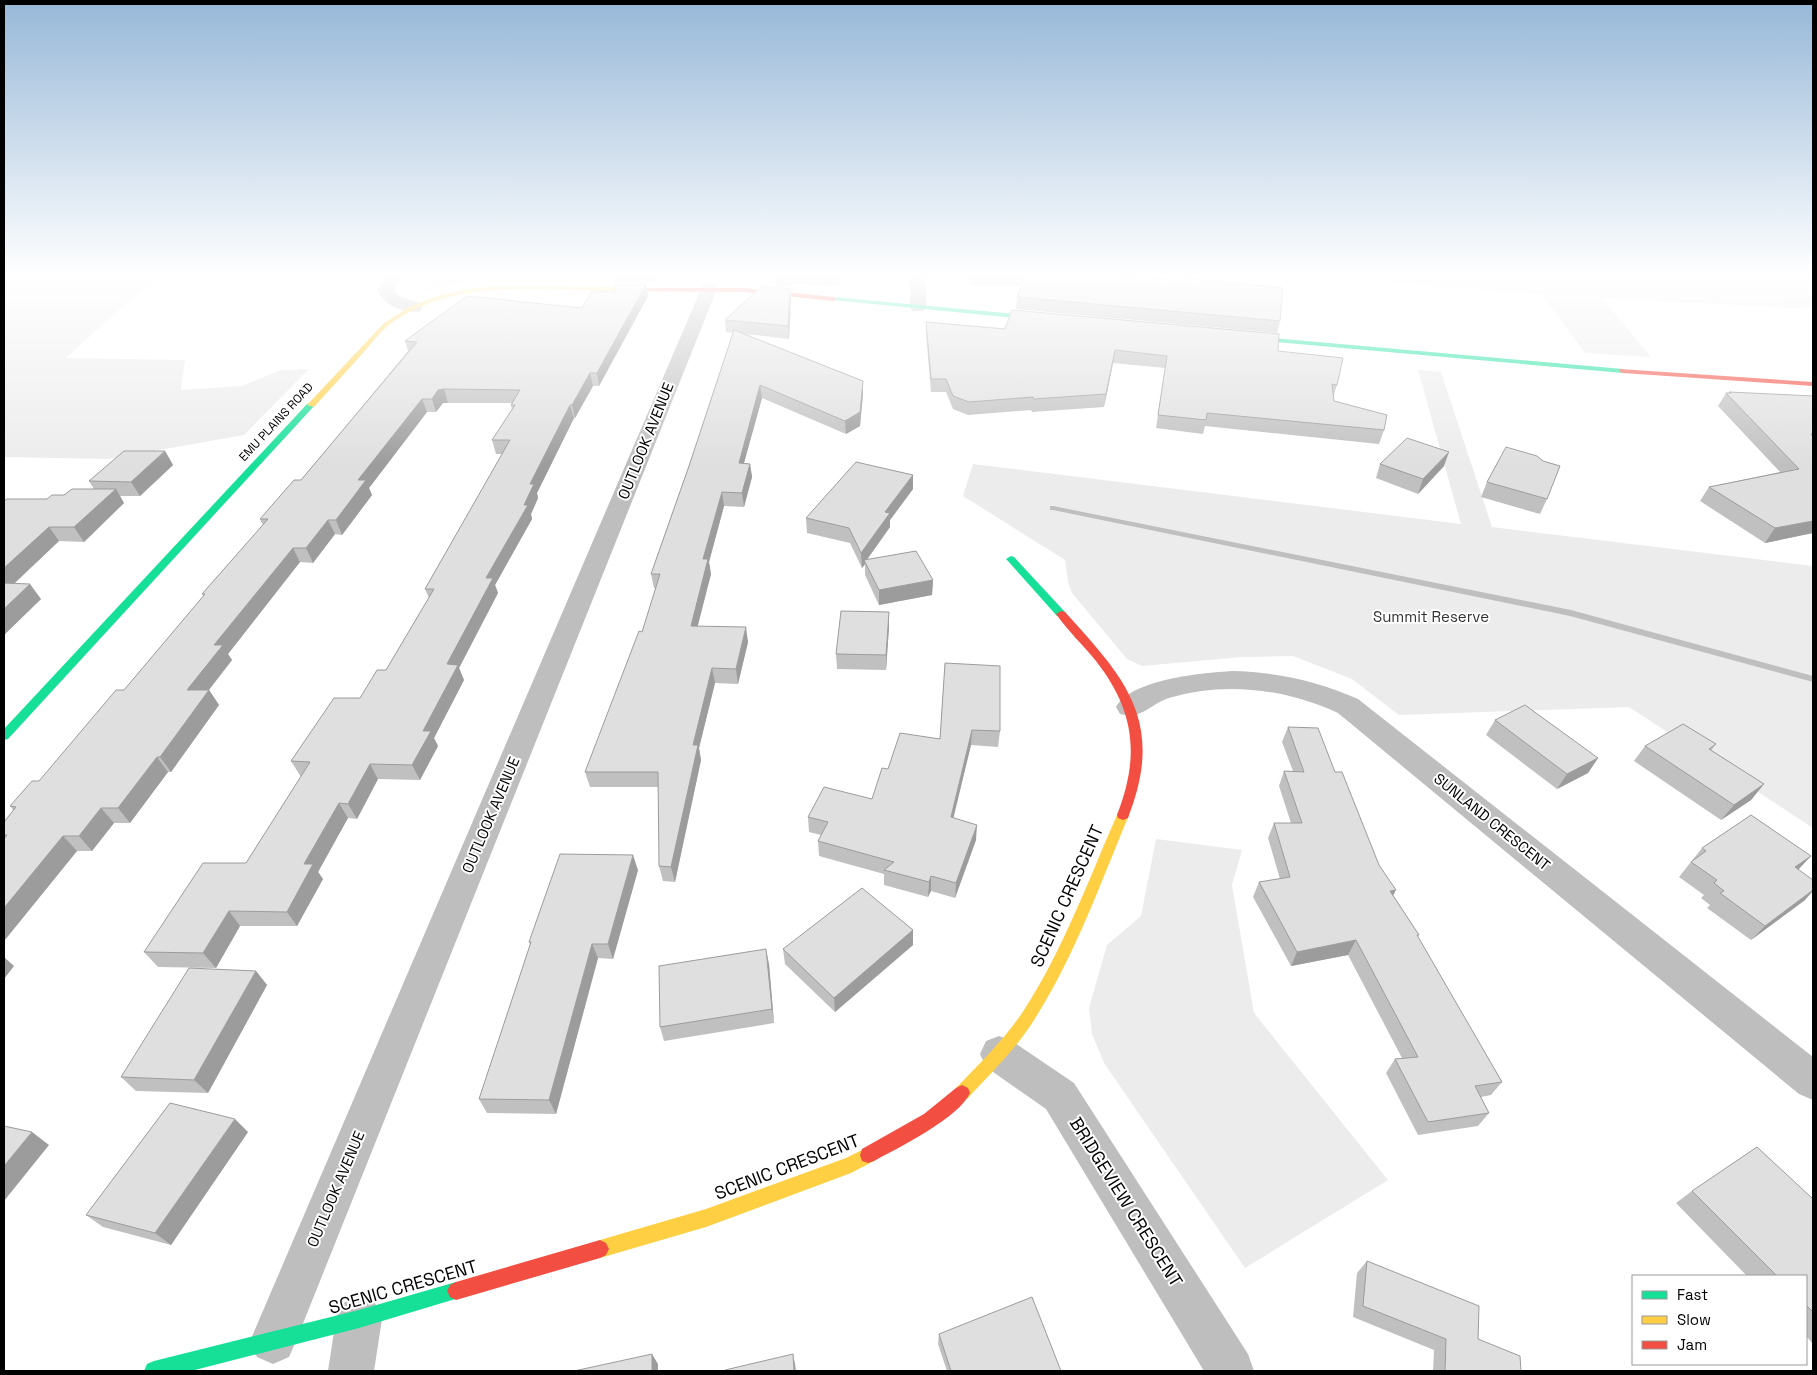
<svg xmlns="http://www.w3.org/2000/svg" width="1817" height="1375" font-family="'Space Grotesk',sans-serif">
<style>
.green{fill:#ececec}
.lines{fill:none;stroke-linecap:round;stroke-linejoin:round}
.stream{fill:#bfbfbf;fill-rule:evenodd}
.street{fill:#bebebe;fill-rule:evenodd}
.fast{fill:#16e098;fill-rule:evenodd}
.slow{fill:#ffcf43;fill-rule:evenodd}
.jam{fill:#f24e42;fill-rule:evenodd}
.wall{fill:#c0c0c0}
.shaded-wall{fill:#9c9c9c}
.building{fill:#dfdfdf;stroke:#9c9c9c}
.labels{text-anchor:middle;stroke-width:4;stroke-linejoin:round;paint-order:stroke}
.far-street-label{font-size:12px;fill:#000;stroke:#fff}
.street-label{font-size:15px;fill:#000;stroke:#fff}
.park-label{font-size:15px;fill:#333;stroke:#fff}
.near-street-label{font-size:18px;fill:#000;stroke:#fff}
</style>
<rect width="100%" height="100%" fill="#fff"/>
<g class="green">
<path d="M 4,274 L 180,274 L 146,285 L 66,358 L 185,360 L 181,390 L 242,386 L 281,370 L 309,369 L 244,435 L 108,459 L 4,457 Z"/>
<path d="M 437,274 L 631,274 L 629,277 L 509,276 L 464,282 L 425,292 Z"/>
<path d="M 1283,274 L 1813,274 L 1813,309 L 1602,298 L 1651,357 L 1585,353 L 1541,294 Z"/>
<path d="M 1418,370 L 1441,372 L 1492,527 L 1813,566 L 1813,828 L 1629,707 L 1399,715 L 1352,679 L 1293,656 L 1242,657 L 1142,666 L 1127,659 L 1072,593 L 1068,582 L 1065,560 L 963,496 L 973,464 L 1461,524 Z"/>
<path d="M 1156,839 L 1242,850 L 1232,885 L 1254,1013 L 1388,1180 L 1245,1268 L 1104,1063 L 1092,1034 L 1089,1008 L 1107,945 L 1141,916 Z"/>
</g>
<g class="lines">
<path class="stream" d="M 1050,506 L 1053,506 L 1571,610 L 1813,676 L 1813,682 L 1570,616 L 1053,510 L 1050,510 Z"/>
<g class="street">
<path d="M 388,274 L 404,274 L 393,290 C 400,301 416,298 422,307 L 420,311 C 404,314 384,305 377,290 Z"/>
<path d="M 910,274 L 926,274 L 926,307 L 924,311 L 912,311 L 910,307 Z"/>
<path d="M 709,284 L 715,286 L 717,289 L 296,1341 L 289,1357 L 273,1364 L 257,1357 L 250,1341 L 701,289 L 703,286 Z"/>
<path d="M 1232,671 C 1277,672 1317,681 1358,699 L 1813,1057 L 1813,1100 L 1799,1094 L 1338,713 C 1286,689 1225,681 1169,698 C 1150,704 1142,720 1120,714 L 1116,707 C 1132,679 1202,673 1232,671 Z"/>
<path d="M 999,1036 L 1012,1041 L 1074,1083 L 1248,1354 L 1254,1371 L 1204,1371 L 1046,1109 L 986,1067 L 980,1054 L 986,1041 Z"/>
<path d="M 359,1296 L 375,1303 L 382,1319 L 374,1371 L 328,1371 L 336,1319 L 343,1303 Z"/>
</g>
<g class="fast">
<path d="M 834,297 L 1046,317 L 1049,319 L 1046,321 L 832,300 L 832,298 Z"/>
<path d="M 1238,335 L 1623,369 L 1627,371 L 1623,373 L 1241,339 L 1237,337 Z"/>
<path d="M 308,403 L 315,405 L 8,739 L 4,740 L 4,729 Z"/>
<path d="M 1011,556 L 1014,557 L 1065,612 L 1066,614 L 1065,616 L 1057,616 L 1008,561 L 1006,559 Z"/>
<path d="M 456,1282 L 462,1285 L 465,1291 L 462,1297 L 359,1328 L 191,1371 L 144,1371 L 147,1364 L 154,1361 L 359,1310 Z"/>
</g>
<g class="slow">
<path d="M 498,286 L 618,287 L 621,289 L 618,291 C 543,290 453,277 389,325 C 379,333 371,344 363,353 C 347,371 330,389 314,407 L 307,405 L 384,323 L 409,307 L 437,296 L 468,289 Z"/>
<path d="M 1123,810 L 1128,812 L 1129,815 C 1100,884 1075,956 1034,1020 C 1016,1049 991,1073 968,1098 L 962,1101 L 956,1098 L 954,1093 L 956,1088 C 980,1063 1005,1039 1024,1010 C 1063,950 1088,881 1117,815 L 1118,812 Z"/>
<path d="M 868,1147 L 874,1149 L 876,1155 L 874,1161 L 851,1173 L 706,1227 L 600,1258 L 594,1255 L 591,1249 L 594,1243 L 600,1240 L 706,1209 L 846,1158 Z"/>
</g>
<g class="jam">
<path d="M 616,288 L 745,288 L 834,297 L 837,299 L 834,301 L 745,292 L 618,291 L 615,289 Z"/>
<path d="M 1620,369 L 1813,382 L 1813,386 L 1623,373 L 1619,371 Z"/>
<path d="M 1061,611 L 1065,612 C 1125,678 1165,721 1129,815 L 1128,818 L 1123,820 L 1118,818 L 1117,815 C 1140,756 1135,711 1096,661 C 1083,645 1068,631 1056,614 Z"/>
<path d="M 962,1085 L 968,1088 L 970,1093 C 959,1118 898,1148 874,1161 L 868,1163 L 862,1161 L 860,1155 L 862,1149 L 924,1114 L 956,1088 Z"/>
<path d="M 600,1240 L 606,1243 L 609,1249 L 606,1255 L 600,1258 L 456,1300 L 450,1297 L 447,1291 L 450,1285 L 456,1282 Z"/>
</g>
</g>
<g class="wall">
<path d="M 612,274 L 660,274 L 655,282 L 614,282 Z"/>
<path d="M 775,274 L 840,274 L 838,285 L 791,284 L 791,287 L 776,286 Z"/>
<path d="M 970,274 L 1100,274 L 1280,321 L 1277,333 L 1016,309 L 1017,297 L 1021,286 L 971,285 Z"/>
<path d="M 790,289 L 791,301 L 789,339 L 746,334 L 863,394 L 860,426 L 846,434 L 762,398 L 744,463 L 750,464 L 752,477 L 744,507 L 724,506 L 709,562 L 711,574 L 697,626 L 748,642 L 738,684 L 715,683 L 699,748 L 701,760 L 675,882 L 663,881 L 659,866 L 659,787 L 590,787 L 585,772 L 642,632 L 656,588 L 654,588 L 651,574 L 689,466 L 733,333 L 726,332 L 725,320 Z"/>
<path d="M 648,296 L 599,386 L 593,386 L 575,418 L 574,418 L 537,493 L 538,498 L 531,514 L 532,519 L 495,585 L 498,593 L 459,668 L 464,680 L 434,738 L 438,746 L 420,780 L 378,779 L 357,819 L 348,818 L 318,872 L 323,879 L 297,926 L 240,926 L 216,968 L 158,967 L 144,952 L 246,863 L 301,777 L 291,761 L 360,698 L 386,670 L 429,598 L 425,589 L 503,454 L 496,454 L 492,440 L 512,410 L 511,405 L 512,403 L 443,403 L 436,412 L 427,412 L 369,488 L 372,495 L 342,535 L 335,534 L 313,563 L 300,562 L 228,654 L 232,660 L 209,690 L 219,705 L 171,772 L 168,772 L 130,823 L 114,823 L 92,851 L 77,851 L 4,941 L 4,822 L 13,810 L 10,806 L 39,781 L 124,690 L 204,596 L 202,594 L 263,525 L 260,519 L 301,480 L 408,351 L 405,341 Z"/>
<path d="M 926,322 L 1278,351 L 1337,385 L 1333,398 L 1334,401 L 1384,430 L 1379,444 L 1205,426 L 1203,434 L 1156,428 L 1165,368 L 1113,363 L 1104,407 L 1032,412 L 1031,410 L 968,415 L 953,409 L 946,392 L 931,392 L 926,334 Z"/>
<path d="M 1729,392 L 1813,396 L 1813,533 L 1765,543 L 1700,501 L 1709,487 L 1780,472 L 1718,406 L 1726,393 L 1729,393 Z"/>
<path d="M 165,451 L 173,465 L 140,496 L 120,496 L 124,503 L 84,542 L 59,541 L 14,584 L 41,599 L 4,635 L 7,499 L 47,499 L 94,489 L 89,481 Z"/>
<path d="M 1380,464 L 1444,466 L 1418,494 L 1376,478 Z"/>
<path d="M 913,475 L 913,489 L 890,520 L 890,527 L 867,560 L 933,580 L 932,595 L 879,605 L 865,575 L 865,564 L 862,568 L 850,543 L 807,533 L 806,518 Z"/>
<path d="M 1487,482 L 1547,499 L 1540,514 L 1481,497 Z"/>
<path d="M 889,612 L 889,627 L 886,670 L 837,669 L 836,654 Z"/>
<path d="M 945,663 L 1000,731 L 998,747 L 971,745 L 953,818 L 976,840 L 955,898 L 931,891 L 928,897 L 884,885 L 884,874 L 819,856 L 818,841 L 821,835 L 809,832 L 808,817 L 872,799 L 888,769 L 940,739 Z"/>
<path d="M 1495,720 L 1598,758 L 1588,773 L 1557,789 L 1486,735 Z"/>
<path d="M 1288,727 L 1335,772 L 1393,895 L 1419,935 L 1417,937 L 1502,1082 L 1491,1095 L 1481,1097 L 1489,1113 L 1478,1126 L 1418,1135 L 1386,1073 L 1395,1059 L 1402,1058 L 1348,955 L 1291,966 L 1253,897 L 1259,882 L 1280,879 L 1268,838 L 1274,823 L 1291,823 L 1279,786 L 1284,771 L 1293,771 L 1282,742 Z"/>
<path d="M 1716,744 L 1711,751 L 1764,784 L 1751,800 L 1721,820 L 1634,761 L 1645,746 Z"/>
<path d="M 1702,848 L 1811,856 L 1798,869 L 1805,900 L 1751,940 L 1707,908 L 1710,905 L 1701,898 L 1704,895 L 1679,877 Z"/>
<path d="M 638,870 L 613,959 L 598,958 L 556,1114 L 487,1113 L 479,1099 L 530,945 L 529,942 Z"/>
<path d="M 913,930 L 913,945 L 835,1012 L 785,964 L 783,949 Z"/>
<path d="M 769,964 L 774,1023 L 664,1041 L 660,1027 Z"/>
<path d="M 256,971 L 267,985 L 208,1093 L 136,1091 L 121,1077 Z"/>
<path d="M 248,1132 L 171,1245 L 103,1227 L 86,1215 Z"/>
<path d="M 1692,1191 L 1813,1199 L 1813,1344 L 1806,1336 L 1806,1276 L 1747,1276 L 1676,1203 Z"/>
<path d="M 1367,1261 L 1478,1339 L 1521,1371 L 1433,1371 L 1434,1350 L 1353,1317 L 1357,1273 Z"/>
<path d="M 939,1334 L 1061,1371 L 947,1371 L 938,1344 Z"/>
</g>
<g class="shaded-wall">
<path d="M 654,274 L 660,274 L 655,282 Z"/>
<path d="M 837,274 L 840,274 L 838,285 Z"/>
<path d="M 646,284 L 648,296 L 599,386 L 597,373 Z"/>
<path d="M 790,289 L 791,301 L 789,339 L 788,326 Z"/>
<path d="M 1115,350 L 1113,363 L 1104,407 L 1106,394 Z"/>
<path d="M 590,373 L 593,386 L 575,418 L 572,405 Z"/>
<path d="M 863,381 L 863,394 L 860,426 L 846,434 L 845,421 Z"/>
<path d="M 760,385 L 762,398 L 740,477 L 739,463 Z"/>
<path d="M 444,389 L 448,403 L 443,403 L 436,412 L 432,399 L 438,390 Z"/>
<path d="M 422,399 L 427,412 L 369,488 L 372,495 L 342,535 L 336,520 L 358,480 Z"/>
<path d="M 570,405 L 574,418 L 537,493 L 538,498 L 531,514 L 532,519 L 495,585 L 498,593 L 459,668 L 464,680 L 434,738 L 438,746 L 420,780 L 412,765 L 423,731 L 447,664 L 486,578 L 524,505 L 530,484 Z"/>
<path d="M 165,451 L 173,465 L 140,496 L 131,482 Z"/>
<path d="M 1449,452 L 1444,466 L 1418,494 L 1423,479 Z"/>
<path d="M 750,464 L 752,477 L 744,507 L 742,493 Z"/>
<path d="M 913,475 L 913,489 L 890,520 L 890,527 L 865,562 L 864,560 L 865,564 L 862,568 L 861,553 L 885,512 Z"/>
<path d="M 116,489 L 124,503 L 84,542 L 74,527 Z"/>
<path d="M 722,492 L 724,506 L 709,562 L 711,574 L 694,641 L 691,626 L 703,559 Z"/>
<path d="M 328,520 L 335,534 L 313,563 L 306,548 Z"/>
<path d="M 1813,521 L 1813,533 L 1765,543 L 1775,528 Z"/>
<path d="M 49,527 L 59,541 L 6,591 L 4,588 L 4,568 Z"/>
<path d="M 293,548 L 300,562 L 228,654 L 232,660 L 197,705 L 187,690 L 214,645 Z"/>
<path d="M 933,580 L 932,595 L 879,605 L 879,590 Z"/>
<path d="M 30,584 L 41,599 L 4,635 L 4,609 Z"/>
<path d="M 889,612 L 889,627 L 886,670 L 886,655 Z"/>
<path d="M 746,627 L 748,642 L 738,684 L 736,669 Z"/>
<path d="M 712,668 L 715,683 L 699,748 L 701,760 L 675,882 L 671,867 L 693,745 Z"/>
<path d="M 209,690 L 219,705 L 171,772 L 160,757 Z"/>
<path d="M 972,730 L 971,745 L 950,832 L 951,817 Z"/>
<path d="M 157,757 L 168,772 L 130,823 L 118,808 Z"/>
<path d="M 1598,758 L 1588,773 L 1557,789 L 1567,774 Z"/>
<path d="M 370,764 L 378,779 L 357,819 L 348,804 Z"/>
<path d="M 1764,784 L 1751,800 L 1721,820 L 1734,805 Z"/>
<path d="M 339,803 L 348,818 L 318,872 L 323,879 L 297,926 L 287,912 L 304,864 Z"/>
<path d="M 101,808 L 114,823 L 92,851 L 79,836 Z"/>
<path d="M 977,825 L 976,840 L 955,898 L 956,883 Z"/>
<path d="M 63,836 L 77,851 L 4,941 L 4,908 Z"/>
<path d="M 633,855 L 638,870 L 613,959 L 608,944 Z"/>
<path d="M 1811,856 L 1797,871 L 1795,867 Z"/>
<path d="M 931,876 L 931,891 L 928,897 L 929,882 Z"/>
<path d="M 1396,890 L 1388,905 L 1390,891 Z"/>
<path d="M 1813,890 L 1813,891 L 1805,900 L 1751,940 L 1765,926 Z"/>
<path d="M 229,911 L 240,926 L 216,968 L 203,953 Z"/>
<path d="M 913,930 L 913,945 L 835,1012 L 834,998 Z"/>
<path d="M 1356,940 L 1348,955 L 1291,966 L 1297,952 Z"/>
<path d="M 592,944 L 598,958 L 556,1114 L 549,1100 Z"/>
<path d="M 766,949 L 769,964 L 774,1023 L 772,1009 Z"/>
<path d="M 4,957 L 14,966 L 4,979 Z"/>
<path d="M 256,971 L 267,985 L 208,1093 L 194,1080 Z"/>
<path d="M 235,1119 L 248,1132 L 171,1245 L 155,1233 Z"/>
<path d="M 32,1132 L 49,1145 L 4,1201 L 4,1166 Z"/>
<path d="M 652,1354 L 658,1364 L 658,1371 L 652,1371 Z"/>
<path d="M 793,1354 L 795,1364 L 796,1371 L 794,1371 Z"/>
</g>
<g class="building">
<path d="M 775,274 L 790,274 L 790,276 Z"/>
<path d="M 971,274 L 1100,274 L 1171,280 L 1172,277 L 1283,288 L 1280,321 L 1017,297 L 1026,274 Z"/>
<path d="M 615,284 L 646,284 L 597,373 L 590,373 L 572,405 L 570,405 L 530,484 L 534,484 L 524,505 L 528,505 L 486,578 L 493,578 L 447,664 L 458,665 L 423,731 L 431,731 L 412,765 L 370,764 L 348,804 L 339,803 L 304,864 L 313,864 L 287,912 L 229,911 L 203,953 L 144,952 L 203,863 L 246,863 L 310,762 L 291,761 L 334,698 L 360,698 L 377,670 L 386,670 L 434,589 L 425,589 L 510,440 L 492,440 L 515,405 L 511,405 L 520,390 L 444,389 L 438,390 L 432,399 L 422,399 L 358,480 L 366,480 L 336,520 L 328,520 L 306,548 L 293,548 L 214,645 L 223,645 L 187,690 L 209,690 L 160,757 L 157,757 L 118,808 L 101,808 L 79,836 L 63,836 L 4,908 L 4,839 L 7,835 L 4,835 L 4,822 L 16,807 L 10,806 L 32,781 L 39,781 L 116,690 L 124,690 L 205,594 L 202,594 L 268,519 L 260,519 L 294,480 L 301,480 L 417,342 L 405,341 L 467,296 L 582,308 L 592,291 L 616,292 Z"/>
<path d="M 762,286 L 790,289 L 788,326 L 725,320 Z"/>
<path d="M 1012,310 L 1279,334 L 1278,351 L 1343,358 L 1337,385 L 1332,384 L 1334,401 L 1387,415 L 1384,430 L 1207,413 L 1206,420 L 1158,415 L 1167,356 L 1115,350 L 1106,394 L 1034,399 L 1033,397 L 969,402 L 953,396 L 946,379 L 931,379 L 926,322 L 1005,329 Z"/>
<path d="M 734,330 L 863,381 L 860,412 L 845,421 L 760,385 L 739,463 L 750,464 L 742,493 L 722,492 L 703,559 L 708,559 L 691,626 L 746,627 L 736,669 L 712,668 L 693,745 L 698,745 L 671,867 L 659,866 L 658,772 L 585,772 L 639,631 L 642,632 L 660,574 L 651,574 L 689,466 Z"/>
<path d="M 1729,392 L 1813,396 L 1813,434 L 1811,434 L 1813,437 L 1813,521 L 1775,528 L 1709,487 L 1799,469 L 1726,393 L 1731,393 Z"/>
<path d="M 1407,438 L 1449,452 L 1423,479 L 1380,464 Z"/>
<path d="M 1506,447 L 1537,456 L 1543,461 L 1560,466 L 1547,499 L 1487,482 Z"/>
<path d="M 124,451 L 165,451 L 131,482 L 89,481 Z"/>
<path d="M 856,462 L 913,475 L 885,512 L 890,513 L 861,553 L 849,528 L 806,518 Z"/>
<path d="M 72,489 L 116,489 L 74,527 L 49,527 L 4,568 L 4,501 L 7,499 L 47,499 L 52,495 L 64,495 Z"/>
<path d="M 916,551 L 933,580 L 879,590 L 864,560 Z"/>
<path d="M 4,583 L 30,584 L 4,609 Z"/>
<path d="M 841,611 L 889,612 L 886,655 L 836,654 Z"/>
<path d="M 945,663 L 1000,666 L 1000,731 L 972,730 L 951,817 L 977,825 L 956,883 L 931,876 L 929,882 L 884,870 L 894,862 L 818,841 L 828,822 L 808,817 L 824,787 L 872,799 L 882,768 L 888,769 L 900,733 L 940,739 Z"/>
<path d="M 1525,705 L 1598,758 L 1567,774 L 1495,720 Z"/>
<path d="M 1683,724 L 1716,744 L 1709,749 L 1764,784 L 1734,805 L 1645,746 Z"/>
<path d="M 1288,727 L 1318,728 L 1335,772 L 1342,772 L 1379,865 L 1396,890 L 1390,891 L 1419,935 L 1417,935 L 1502,1082 L 1475,1086 L 1489,1113 L 1428,1122 L 1395,1059 L 1418,1057 L 1356,940 L 1297,952 L 1259,882 L 1290,877 L 1274,823 L 1302,823 L 1284,771 L 1304,772 Z"/>
<path d="M 1751,815 L 1811,856 L 1795,867 L 1813,880 L 1813,890 L 1765,926 L 1720,893 L 1724,891 L 1714,883 L 1717,880 L 1691,862 L 1706,851 L 1702,848 Z"/>
<path d="M 560,854 L 633,855 L 608,944 L 592,944 L 549,1100 L 479,1099 L 531,942 L 529,942 Z"/>
<path d="M 862,888 L 913,930 L 834,998 L 783,949 Z"/>
<path d="M 766,949 L 772,1009 L 660,1027 L 659,966 Z"/>
<path d="M 189,968 L 256,971 L 194,1080 L 121,1077 Z"/>
<path d="M 170,1103 L 235,1119 L 155,1233 L 86,1215 Z"/>
<path d="M 4,1126 L 32,1132 L 4,1166 Z"/>
<path d="M 1757,1147 L 1813,1199 L 1813,1312 L 1806,1305 L 1806,1276 L 1777,1276 L 1692,1191 Z"/>
<path d="M 1367,1261 L 1479,1306 L 1478,1339 L 1520,1356 L 1521,1371 L 1445,1371 L 1446,1339 L 1363,1306 Z"/>
<path d="M 1032,1297 L 1061,1371 L 951,1371 L 939,1334 Z"/>
<path d="M 652,1354 L 652,1371 L 574,1371 Z"/>
<path d="M 793,1354 L 794,1371 L 725,1371 L 725,1370 Z"/>
</g>
<linearGradient id="sky" x2="0" y2="1"><stop stop-color="#97b8d8"/><stop offset="0.59" stop-color="#fff"/><stop offset="1" stop-color="#fff" stop-opacity="0"/></linearGradient>
<rect width="1817" height="466" fill="url(#sky)"/>
<g class="labels">
<g class="far-street-label">
<text transform="translate(276 422) rotate(-47)" y="4">EMU PLAINS ROAD</text>
</g>
<g class="street-label">
<text transform="translate(646 441) rotate(-68)" y="5">OUTLOOK AVENUE</text>
<text transform="translate(491 815) rotate(-67)" y="5">OUTLOOK AVENUE</text>
<text transform="translate(1492 822) rotate(39)" y="5">SUNLAND CRESCENT</text>
<text transform="translate(336 1189) rotate(-67)" y="5">OUTLOOK AVENUE</text>
</g>
<g class="park-label">
<text x="1431" y="622">Summit Reserve</text>
</g>
<g class="near-street-label">
<text transform="translate(1067 896) rotate(-66)" y="6">SCENIC CRESCENT</text>
<text transform="translate(787 1167) rotate(-21)" y="6">SCENIC CRESCENT</text>
<text transform="translate(1126 1202) rotate(58)" y="6">BRIDGEVIEW CRESCENT</text>
<text transform="translate(403 1287) rotate(-16)" y="6">SCENIC CRESCENT</text>
</g>
</g>
<rect width="1817" height="1375" fill="none" stroke="#000000" stroke-width="10"/>
<rect x="1632" y="1275" width="175" height="90" fill="#ffffff" stroke="#999999"/>
<rect x="1642" y="1291" width="25" height="8" fill="#16e098" stroke="#999999"/>
<text x="1677" y="1300" font-size="15" fill="#000000">Fast</text>
<rect x="1642" y="1316" width="25" height="8" fill="#ffcf43" stroke="#999999"/>
<text x="1677" y="1325" font-size="15" fill="#000000">Slow</text>
<rect x="1642" y="1341" width="25" height="8" fill="#f24e42" stroke="#999999"/>
<text x="1677" y="1350" font-size="15" fill="#000000">Jam</text>
</svg>
